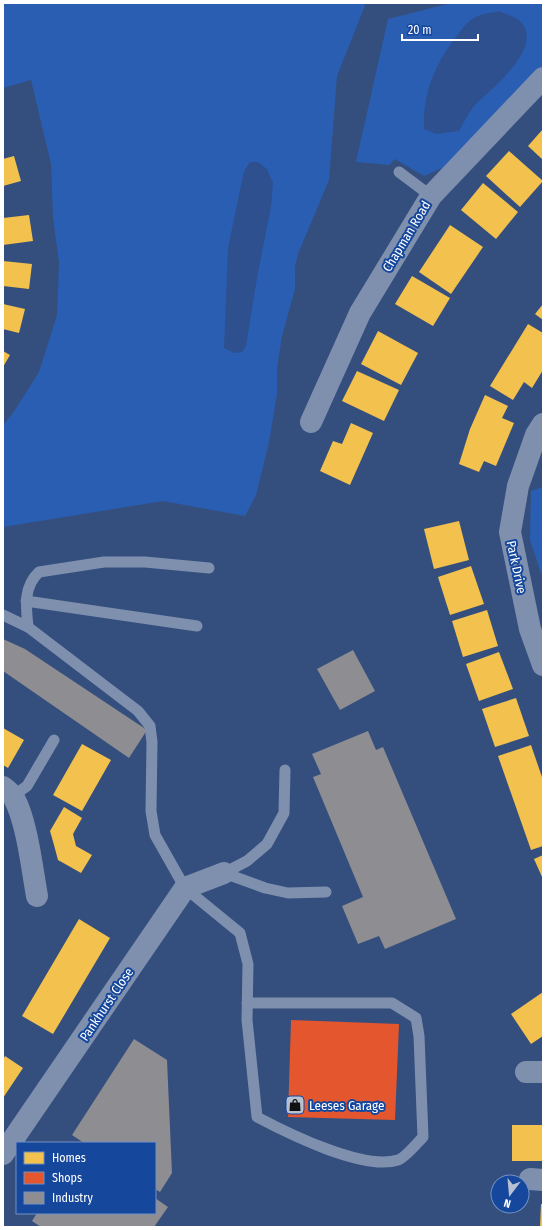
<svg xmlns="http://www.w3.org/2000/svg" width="546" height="1230" font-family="'Fira Sans Condensed',sans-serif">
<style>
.green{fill:#2a5eb2}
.water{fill:#2e508e}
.homes{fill:#f2c14e}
.shops{fill:#e4572e}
.industry{fill:#8d8d92}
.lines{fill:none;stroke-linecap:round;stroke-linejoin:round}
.lane{stroke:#7f90af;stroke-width:11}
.street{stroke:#7f90af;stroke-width:22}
.labels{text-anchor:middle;stroke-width:4;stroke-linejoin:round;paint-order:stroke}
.street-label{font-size:13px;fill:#fff;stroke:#15479c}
.poi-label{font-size:13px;fill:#fff;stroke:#15479c;text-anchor:start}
</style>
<rect width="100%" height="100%" fill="#344f7d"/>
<g class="green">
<path d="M 3,3 L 366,3 L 337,76 L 329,180 L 298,254 L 295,267 L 295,289 L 282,336 L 277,368 L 277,394 L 269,442 L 256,495 L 245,516 L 163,501 L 3,527 L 3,425 L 13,413 L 39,372 L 57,315 L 59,262 L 53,218 L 51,164 L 31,80 L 3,88 Z"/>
<path d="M 451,3 L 543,3 L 543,70 L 449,165 L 424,176 L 395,159 L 389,165 L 356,162 L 388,19 Z"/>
<path d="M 543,487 L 543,579 L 530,540 L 531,491 Z"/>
</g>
<g class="water">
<path d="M 499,11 C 505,14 513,16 519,20 C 546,45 495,86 477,103 C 470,110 464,122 459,131 L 436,134 L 424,129 C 423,92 434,66 456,37 C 462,29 468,20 478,16 C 484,13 492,13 499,11 Z"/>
<path d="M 250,162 L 258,162 L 267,169 L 273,183 L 271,207 L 257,278 L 246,346 L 242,352 L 234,353 L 224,348 L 228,248 L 244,171 Z"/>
</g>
<g class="homes">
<path d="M 543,129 L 543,160 L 528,146 Z"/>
<path d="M 509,151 L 543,181 L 520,207 L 486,176 Z"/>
<path d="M 14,156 L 21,181 L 3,186 L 3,159 Z"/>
<path d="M 483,183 L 518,212 L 496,239 L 461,210 Z"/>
<path d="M 29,215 L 33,241 L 3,245 L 3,218 Z"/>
<path d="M 450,225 L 483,247 L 451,294 L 419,272 Z"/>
<path d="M 3,261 L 32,264 L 29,289 L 3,286 Z"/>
<path d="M 412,276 L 450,298 L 433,326 L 395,304 Z"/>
<path d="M 3,304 L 25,309 L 19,333 L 3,329 Z"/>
<path d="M 543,304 L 543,320 L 535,314 Z"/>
<path d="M 528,324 L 543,333 L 543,370 L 532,388 L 524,382 L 513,400 L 490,386 Z"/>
<path d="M 378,331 L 418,353 L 401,385 L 361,364 Z"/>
<path d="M 3,351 L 10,355 L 3,367 Z"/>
<path d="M 357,371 L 399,390 L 384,421 L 342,401 Z"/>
<path d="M 485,395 L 508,406 L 502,418 L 514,423 L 496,466 L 484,461 L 479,472 L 459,464 L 470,429 Z"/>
<path d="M 351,423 L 373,433 L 350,485 L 320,471 L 333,441 L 342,444 Z"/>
<path d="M 459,521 L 469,560 L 434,569 L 424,529 Z"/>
<path d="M 471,566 L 484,604 L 450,615 L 438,577 Z"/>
<path d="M 487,610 L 498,646 L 463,657 L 452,621 Z"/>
<path d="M 499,652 L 513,689 L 479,701 L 466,664 Z"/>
<path d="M 516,698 L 529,736 L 495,747 L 482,709 Z"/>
<path d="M 3,728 L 24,740 L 8,768 L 3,765 Z"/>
<path d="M 82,744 L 111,760 L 82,811 L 53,795 Z"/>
<path d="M 531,745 L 543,780 L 543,846 L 531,850 L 498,756 Z"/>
<path d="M 64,807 L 82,818 L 73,834 L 76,846 L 92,855 L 81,873 L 58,860 L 54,845 L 50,831 Z"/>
<path d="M 543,855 L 543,879 L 534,859 Z"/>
<path d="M 79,919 L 110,938 L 53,1034 L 22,1016 Z"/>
<path d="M 543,992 L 543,1036 L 531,1044 L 511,1014 Z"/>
<path d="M 5,1056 L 23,1068 L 3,1098 L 3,1060 Z"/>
<rect x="512" y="1125" width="31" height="36"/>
<path d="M 541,1204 L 543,1204 L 543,1227 L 540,1227 Z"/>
</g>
<path class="shops" d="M 291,1020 L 399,1024 L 395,1120 L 288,1117 Z"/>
<g class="industry">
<path d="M 3,639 L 25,649 L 147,730 L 129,758 L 3,671 Z"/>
<path d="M 353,650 L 375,691 L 340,710 L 317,669 Z"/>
<path d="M 368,731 L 376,750 L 383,747 L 456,919 L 385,949 L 379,936 L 358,944 L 342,906 L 363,897 L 313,777 L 321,774 L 312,754 Z"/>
<path d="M 134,1039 L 167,1060 L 172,1173 L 160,1192 L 155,1189 L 155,1143 L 84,1143 L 72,1135 Z"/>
<path d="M 155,1198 L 168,1207 L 154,1227 L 41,1227 L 32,1221 L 37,1213 L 155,1213 Z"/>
</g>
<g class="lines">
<g class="lane">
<path d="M 399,172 L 431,196"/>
<path d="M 26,601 L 197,626"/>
<path d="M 3,615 L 28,627 L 138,711 L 150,726 L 152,742 L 151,811 L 155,835 L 185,888 L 240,933 L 248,964 L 247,1020 L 257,1117 C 289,1134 364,1171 398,1160 C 405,1158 418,1142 423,1137 L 419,1036 L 416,1018 L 392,1003 L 247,1003"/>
<path d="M 28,627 C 26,607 23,587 39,572 L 104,562 L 145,562 L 209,568"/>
<path d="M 13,796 L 27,786 L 54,740"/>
<path d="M 224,873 L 247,861 L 267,844 L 284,813 L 285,770"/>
<path d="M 224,873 L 265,888 L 288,893 L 326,892"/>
</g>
<g class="street">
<path d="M 311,422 L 360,313 L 431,196 L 543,78"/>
<path d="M 543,424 L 536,435 L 518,486 L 510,532 L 530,629 L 543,665"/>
<path d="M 3,787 C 7,790 12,794 14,798 C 27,822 32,868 37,896"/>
<path d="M 526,1072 L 543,1072"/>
<path d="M 3,1154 L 185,888 L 224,873"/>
<path d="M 530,1179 L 543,1180"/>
</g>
</g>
<defs>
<symbol id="shop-square" viewBox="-11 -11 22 22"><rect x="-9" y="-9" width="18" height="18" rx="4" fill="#b8c1d2" stroke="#15479c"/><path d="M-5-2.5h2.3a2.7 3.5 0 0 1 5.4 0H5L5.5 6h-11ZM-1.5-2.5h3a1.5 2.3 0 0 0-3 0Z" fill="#111"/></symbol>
</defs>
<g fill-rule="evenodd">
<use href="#shop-square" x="284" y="1094" width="22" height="22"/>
</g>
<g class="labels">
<g class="street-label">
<text transform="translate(406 236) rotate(-59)" y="5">Chapman Road</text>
<text transform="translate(517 567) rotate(78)" y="5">Park Drive</text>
<text transform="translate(106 1004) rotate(-56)" y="5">Pankhurst Close</text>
</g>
<g class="poi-label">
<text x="309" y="1110">Leeses Garage</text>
</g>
</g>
<rect width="546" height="1230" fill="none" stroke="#ffffff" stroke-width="8"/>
<rect x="16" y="1142" width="140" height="72" fill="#15479c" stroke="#7391c4"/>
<rect x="24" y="1152" width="20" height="12" fill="#f2c14e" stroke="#7391c4"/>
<text x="52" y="1162" font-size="12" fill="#ffffff">Homes</text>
<rect x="24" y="1172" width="20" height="12" fill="#e4572e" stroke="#7391c4"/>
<text x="52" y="1182" font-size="12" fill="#ffffff">Shops</text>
<rect x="24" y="1192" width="20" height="12" fill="#8d8d92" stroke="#7391c4"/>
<text x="52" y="1202" font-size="12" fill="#ffffff">Industry</text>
<g transform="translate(510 1194) rotate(196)"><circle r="19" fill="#15479c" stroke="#7391c4"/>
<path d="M0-3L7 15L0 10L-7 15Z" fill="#b8c1d2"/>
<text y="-6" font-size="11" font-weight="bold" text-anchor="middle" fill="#ffffff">N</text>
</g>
<path d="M402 34v6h76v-6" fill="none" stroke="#ffffff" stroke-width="2"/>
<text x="408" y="34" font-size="12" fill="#ffffff" stroke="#15479c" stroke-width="3" paint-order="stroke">20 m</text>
</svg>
